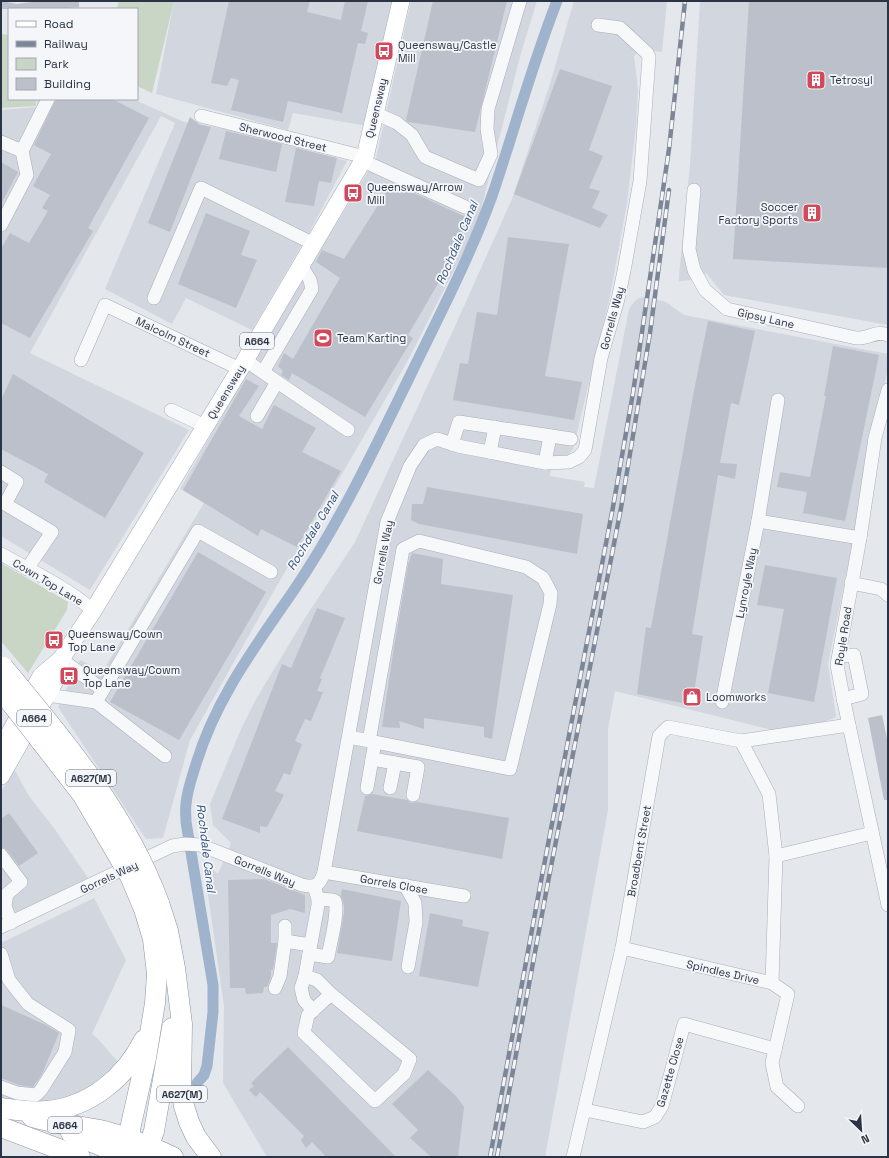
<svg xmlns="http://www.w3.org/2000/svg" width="889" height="1158" font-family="'Space Grotesk',sans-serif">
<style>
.built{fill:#d2d6de}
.green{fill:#c9d6c5}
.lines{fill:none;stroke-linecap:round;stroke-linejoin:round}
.canal{stroke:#9fb4cc;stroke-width:11}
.building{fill:#bbc0ca}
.minor-casing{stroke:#a9aeb7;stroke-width:14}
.major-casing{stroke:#a3abb8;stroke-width:18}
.highway-casing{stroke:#8b94a3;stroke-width:21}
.minor{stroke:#f7f8fa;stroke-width:13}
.major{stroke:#fff;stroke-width:17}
.highway{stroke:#fff;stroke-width:20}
.rail-casing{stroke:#7d8696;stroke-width:4.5}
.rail{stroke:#f4f6f9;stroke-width:3;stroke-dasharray:9;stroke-linecap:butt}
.highway-bridge-casing{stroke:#8b94a3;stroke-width:21;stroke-linecap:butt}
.highway-bridge{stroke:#fff;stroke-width:20}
.labels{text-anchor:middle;stroke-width:3.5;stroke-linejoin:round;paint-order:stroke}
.shield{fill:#f4f6f9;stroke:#676e7b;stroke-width:1}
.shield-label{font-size:10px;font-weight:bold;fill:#2b3445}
.poi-label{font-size:11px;fill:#2b3445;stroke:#f4f6f9;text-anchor:start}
.street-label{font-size:11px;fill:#2b3445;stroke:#f4f6f9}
.water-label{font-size:12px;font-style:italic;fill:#34527a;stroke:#f4f6f9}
</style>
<rect width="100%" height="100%" fill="#e4e7ec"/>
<g class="built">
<path d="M 174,1 L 393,1 L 367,126 L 293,113 L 288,130 L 156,94 Z"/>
<path d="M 411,1 L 537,1 L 521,53 L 477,225 L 407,362 L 271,596 L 190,740 L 163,838 L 146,839 L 58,707 L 80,660 L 103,671 L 204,503 L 180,489 L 250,367 L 376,158 Z"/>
<path d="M 574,1 L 667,1 L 662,52 L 640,50 L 634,56 L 638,89 L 636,126 L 627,203 L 610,296 L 573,449 L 566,457 L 553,457 L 550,476 L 585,482 L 584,487 L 594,488 L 629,309 L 635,301 L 639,298 L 644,297 L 666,302 L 684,315 L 888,354 L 888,368 L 828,664 L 836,717 L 792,735 L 615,691 L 608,729 L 608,810 L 545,1157 L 267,1157 L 223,1083 L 224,1006 L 203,860 L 218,874 L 231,843 L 213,825 L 210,804 L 241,729 L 256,699 L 305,618 L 355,542 L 451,335 L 512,199 L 550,84 Z"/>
<path d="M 700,1 L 888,1 L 888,325 L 724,295 L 706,273 L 693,280 L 679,281 L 679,276 L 690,165 Z"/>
<path d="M 37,99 L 133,99 L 184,122 L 237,131 L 347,161 L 310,231 L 252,330 L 186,298 L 172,324 L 105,289 L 175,123 L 161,116 L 30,353 L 189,430 L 90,590 L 1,536 L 1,110 L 37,107 Z"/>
<path d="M 14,769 L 29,796 L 54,828 L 88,878 L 21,913 L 1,922 L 1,792 Z"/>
<path d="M 94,898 L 126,960 L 92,1034 L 98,1039 L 119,1063 L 75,1098 L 16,1103 L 1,1098 L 1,943 Z"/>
</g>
<g class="green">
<path d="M 119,1 L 174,1 L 152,93 L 137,86 L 137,9 L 117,9 Z"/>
<path d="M 1,34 L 9,35 L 9,99 L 36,99 L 36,106 L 1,108 Z"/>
<path d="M 1,563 L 68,602 L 67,610 L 28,673 L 1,641 Z"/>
</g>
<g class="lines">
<path class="canal" d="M 197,1083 L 204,1075 L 207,1066 L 213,1012 L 213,985 L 186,822 C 186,816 185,810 186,804 C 187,791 192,777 196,764 C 216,698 255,647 294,590 C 339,524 374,450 409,378 C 438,318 469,259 492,196 C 514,131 532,65 557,1"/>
</g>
<g class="building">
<path d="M 1,1 L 17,4 L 39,1 L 79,1 L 79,7 L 56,9 L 1,9 Z"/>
<path d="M 229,1 L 310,1 L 307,12 L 341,20 L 345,1 L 368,1 L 361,31 L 368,33 L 365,44 L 358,43 L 342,113 L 288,101 L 283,122 L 231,110 L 239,80 L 231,78 L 227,86 L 211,83 Z"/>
<path d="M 433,1 L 507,1 L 475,132 L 408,122 L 406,120 Z"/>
<path d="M 749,1 L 888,1 L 888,268 L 733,259 Z"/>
<path d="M 560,69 L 612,86 L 589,150 L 603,156 L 589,188 L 600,191 L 592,208 L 608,215 L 600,228 L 514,194 Z"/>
<path d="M 56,99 L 112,99 L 149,118 L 88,228 L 93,231 L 30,338 L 1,323 L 1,249 L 10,233 L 29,243 L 48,211 L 42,208 L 50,195 L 33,186 L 51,154 L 34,145 Z"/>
<path d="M 190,117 L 199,124 L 211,127 L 170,232 L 148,223 Z"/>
<path d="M 226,131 L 282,144 L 276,172 L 219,159 Z"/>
<path d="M 296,148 L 337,158 L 331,183 L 319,181 L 314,206 L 285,202 Z"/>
<path d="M 1,162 L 18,172 L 1,204 Z"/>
<path d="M 392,183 L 470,219 L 441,274 L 443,275 L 408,335 L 413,338 L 365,417 L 292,373 L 289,380 L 281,375 L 283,371 L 278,366 L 284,353 L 293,359 L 340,278 L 316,262 L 322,250 L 344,259 Z"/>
<path d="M 206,213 L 250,231 L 241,255 L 257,260 L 236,308 L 178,284 Z"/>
<path d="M 508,237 L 569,244 L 545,376 L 582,382 L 574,420 L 453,400 L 460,363 L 468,364 L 477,312 L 497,315 Z"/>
<path d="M 708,321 L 755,331 L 739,405 L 731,403 L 720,463 L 737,464 L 735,479 L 718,475 L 692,634 L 703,636 L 692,705 L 637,694 L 646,627 L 651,628 L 693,396 Z"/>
<path d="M 833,346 L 879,355 L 845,521 L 803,513 L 807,492 L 777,487 L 780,472 L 810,477 L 826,396 L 824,396 Z"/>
<path d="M 13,374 L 144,453 L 105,518 L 44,482 L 48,474 L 1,449 L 1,400 Z"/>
<path d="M 246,379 L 259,386 L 239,416 L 262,429 L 274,405 L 316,428 L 302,452 L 341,471 L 297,547 L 261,529 L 258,536 L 183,490 Z"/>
<path d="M 427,487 L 583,514 L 577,554 L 419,524 L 411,520 L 412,504 L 423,504 Z"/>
<path d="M 198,552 L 266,592 L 179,740 L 110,702 Z"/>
<path d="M 412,553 L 443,559 L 441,584 L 513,595 L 492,739 L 484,737 L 484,727 L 424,718 L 424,729 L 399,721 L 400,728 L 382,727 L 393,653 L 408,565 Z"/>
<path d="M 765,565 L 837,578 L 814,702 L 768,693 L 784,609 L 757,605 Z"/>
<path d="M 317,608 L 345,618 L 320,678 L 322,679 L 317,691 L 323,692 L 311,721 L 305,719 L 295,741 L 302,744 L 290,775 L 284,773 L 275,791 L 284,795 L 267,827 L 260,826 L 260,833 L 222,819 L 282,664 L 291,668 Z"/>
<path d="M 882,715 L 888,743 L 888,800 L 884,800 L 868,718 Z"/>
<path d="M 372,794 L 407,800 L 411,803 L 417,802 L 509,818 L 502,859 L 357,831 L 365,796 Z"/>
<path d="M 9,813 L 38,853 L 19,866 L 7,850 L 1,847 L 1,819 Z"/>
<path d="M 264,879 L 305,895 L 305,913 L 290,909 L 271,915 L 271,943 L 277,943 L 273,970 L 271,970 L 271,977 L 267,987 L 264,987 L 263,993 L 246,994 L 245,988 L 230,988 L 228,880 Z"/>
<path d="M 342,889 L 401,901 L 392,961 L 337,953 L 344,913 L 344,905 L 341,896 Z"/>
<path d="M 430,913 L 463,920 L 462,926 L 489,932 L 478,987 L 419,976 Z"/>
<path d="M 1,1005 L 46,1025 L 59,1033 L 42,1074 L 33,1087 L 19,1085 L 1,1078 Z"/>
<path d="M 288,1047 L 396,1157 L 326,1157 L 312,1142 L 306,1148 L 301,1140 L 304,1136 L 260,1092 L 256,1097 L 249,1090 L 254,1086 L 251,1083 Z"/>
<path d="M 428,1070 L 456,1096 L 464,1107 L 458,1157 L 431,1157 L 410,1138 L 418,1130 L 392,1104 Z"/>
</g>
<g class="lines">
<defs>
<g id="minor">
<path d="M 375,113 L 397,123 L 412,135 L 425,157 L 479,180 L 491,154 L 487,129 L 488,109 L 520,1"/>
<path d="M 201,116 L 365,157"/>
<path d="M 1,142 L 22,151 L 27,175 L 1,225"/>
<path d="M 22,151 L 48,99"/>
<path d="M 363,161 L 465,207"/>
<path d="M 694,190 L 689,249 L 694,270 L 705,290 L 727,309 L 856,338 C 868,339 876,330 888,335"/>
<path d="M 154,298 L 201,188 L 314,244"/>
<path d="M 81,360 L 105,305 L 240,369"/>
<path d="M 245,360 L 348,430"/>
<path d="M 263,372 L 312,289 L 310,280 L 301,265"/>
<path d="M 888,390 L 875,438 L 860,538 L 837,665 L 844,702 L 888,905"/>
<path d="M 171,410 L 205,426"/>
<path d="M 257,416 L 277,382"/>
<path d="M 452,444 L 459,422 L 571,439"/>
<path d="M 490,452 L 495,427"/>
<path d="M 545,463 L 550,436"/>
<path d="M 1,472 L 17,482 L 5,504 L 52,532 L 27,569"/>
<path d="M 758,521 L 860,538"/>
<path d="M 1,554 C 29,570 71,589 93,611"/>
<path d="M 851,583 L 881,589 L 888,595"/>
<path d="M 839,656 L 854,655 L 862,694 L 843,699"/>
<path d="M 61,659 L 103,690"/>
<path d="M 47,695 L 96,702 L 165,756"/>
<path d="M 96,702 L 198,531 L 271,572"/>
<path d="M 722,702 L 758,521 L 778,400"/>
<path d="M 349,737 L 375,742 L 367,788"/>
<path d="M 369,741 L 403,549 L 419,541 L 526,567 L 543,578 L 551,593 L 550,604 L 510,769 L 375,742"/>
<path d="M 741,741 L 769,794 L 776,856 L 872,833"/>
<path d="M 372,759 L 418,767 L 413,795"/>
<path d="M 390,788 L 395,763"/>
<path d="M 1,855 L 21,882 L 7,894 L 5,906 L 11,923"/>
<path d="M 324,872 L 464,896"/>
<path d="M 405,885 L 415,903 L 416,922 L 408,967"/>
<path d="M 1,927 L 172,846 L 185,844 L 200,845 L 302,885 C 316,888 320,885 324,872 L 387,522 L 410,466 L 424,445 L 437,439 L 458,446 L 545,463 L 569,462 L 579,457 L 585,450 L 601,358 L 618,299 L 624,271 L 640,181 L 649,57 L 647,53 L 620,28 L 598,25"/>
<path d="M 285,941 L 285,926"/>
<path d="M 622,948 L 772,983 L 776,856"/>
<path d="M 1,954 L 9,980 L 28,1004 L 69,1030 L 65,1052 L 41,1090 L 36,1095 L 17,1093 L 1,1087"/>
<path d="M 309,954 L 328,957 C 330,944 339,912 335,901 L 332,900 L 318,899"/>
<path d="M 305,976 L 317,980 L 331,994 L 410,1059 L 404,1074 L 375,1101 L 304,1033 L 308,1015 L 331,994"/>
<path d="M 772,983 L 788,994 L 772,1063 L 777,1087 L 798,1106"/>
<path d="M 275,988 L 280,976 L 285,941 L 310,945"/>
<path d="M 313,1011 L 304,1000 L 301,988 L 305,976 L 318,905 L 318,899 L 314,886"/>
<path d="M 585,1110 L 643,1122 L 655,1117 L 662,1106 L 684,1024 L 775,1049"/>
<path d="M 573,1157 L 622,948 L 659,736 L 668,727 L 741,741 L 849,725"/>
</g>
<g id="major">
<path d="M 1,749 L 41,676 L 61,659 L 93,611 L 240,369 L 365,157 L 401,1"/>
<path d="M 1,776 L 56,679 L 61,659"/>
</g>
<g id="highway">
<path d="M 159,903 L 168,931 L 175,968 L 182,1024 L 181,1089 L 184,1106 L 189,1122 L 196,1137 L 211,1157"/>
<path d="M 1,1108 C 16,1110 32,1113 47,1111 C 90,1107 125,1078 144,1040"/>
<path d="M 32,1117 C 56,1124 80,1126 104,1131 C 128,1137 151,1147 173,1157"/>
<path d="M 1,1127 L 80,1157"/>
<path d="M 71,1133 C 87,1142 107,1145 121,1157"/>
<path d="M 141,1157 L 131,1144 L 130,1129 L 146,1058 L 155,1003 L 157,974 L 153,939 L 144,909"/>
<path d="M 145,1157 L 154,1131 L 172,1028"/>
</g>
</defs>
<use href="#minor" class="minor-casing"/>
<use href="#major" class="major-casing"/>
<use href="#highway" class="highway-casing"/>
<use href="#minor" class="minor"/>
<use href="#major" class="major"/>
<use href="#highway" class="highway"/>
<defs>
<g id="rail">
<path d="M 490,1157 L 541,881 L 613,507 L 633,393 L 669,149 L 685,1"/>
<path d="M 497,1157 L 548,882 L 621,508 L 650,333 L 669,190"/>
</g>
</defs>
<use href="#rail" class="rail-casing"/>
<use href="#rail" class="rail"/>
<defs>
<g id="highway-bridge">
<path d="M 3,667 C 63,739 126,813 159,903"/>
<path d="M 1,690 L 82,794 L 130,876 L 144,909"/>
</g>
</defs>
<use href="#highway-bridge" class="highway-bridge-casing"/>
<use href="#highway-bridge" class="highway-bridge"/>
</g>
<defs>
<symbol id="bus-square" viewBox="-11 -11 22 22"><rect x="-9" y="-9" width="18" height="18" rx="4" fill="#d1495b" stroke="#f4f6f9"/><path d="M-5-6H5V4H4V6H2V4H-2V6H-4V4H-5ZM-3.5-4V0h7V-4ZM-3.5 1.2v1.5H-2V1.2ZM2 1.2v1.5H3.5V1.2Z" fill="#fff"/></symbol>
<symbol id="building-square" viewBox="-11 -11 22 22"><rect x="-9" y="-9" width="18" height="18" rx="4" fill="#d1495b" stroke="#f4f6f9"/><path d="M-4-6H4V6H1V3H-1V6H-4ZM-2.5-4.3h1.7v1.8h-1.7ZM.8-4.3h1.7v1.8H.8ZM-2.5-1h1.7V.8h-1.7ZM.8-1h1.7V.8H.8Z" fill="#fff"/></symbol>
<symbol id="stadium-square" viewBox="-11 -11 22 22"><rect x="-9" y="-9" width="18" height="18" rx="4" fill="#d1495b" stroke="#f4f6f9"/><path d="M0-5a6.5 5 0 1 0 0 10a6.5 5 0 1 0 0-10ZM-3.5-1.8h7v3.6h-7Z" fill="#fff"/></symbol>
<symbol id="shop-square" viewBox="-11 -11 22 22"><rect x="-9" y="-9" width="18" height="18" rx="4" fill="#d1495b" stroke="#f4f6f9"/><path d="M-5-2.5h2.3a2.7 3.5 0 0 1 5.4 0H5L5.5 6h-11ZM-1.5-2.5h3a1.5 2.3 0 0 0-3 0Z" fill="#fff"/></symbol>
</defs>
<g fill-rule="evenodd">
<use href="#bus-square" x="373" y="40" width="22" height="22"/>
<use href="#building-square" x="805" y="69" width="22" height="22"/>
<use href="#bus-square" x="342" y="182" width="22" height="22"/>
<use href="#building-square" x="801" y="202" width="22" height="22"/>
<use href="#stadium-square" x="312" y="327" width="22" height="22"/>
<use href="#bus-square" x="43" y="629" width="22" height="22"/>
<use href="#bus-square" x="58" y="665" width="22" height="22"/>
<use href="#shop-square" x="681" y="686" width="22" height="22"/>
</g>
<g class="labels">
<g class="shield">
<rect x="240" y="333" width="34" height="16" rx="3"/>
<rect x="17" y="710" width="34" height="16" rx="3"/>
<rect x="66" y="770" width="50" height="16" rx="3"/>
<rect x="157" y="1086" width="50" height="16" rx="3"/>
<rect x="48" y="1117" width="34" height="16" rx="3"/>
</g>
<g class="shield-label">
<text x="257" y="345">A664</text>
<text x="34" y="722">A664</text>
<text x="91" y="782">A627(M)</text>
<text x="182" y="1098">A627(M)</text>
<text x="65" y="1129">A664</text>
</g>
<g class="poi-label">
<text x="398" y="49">Queensway/Castle<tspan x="398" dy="13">Mill</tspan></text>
<text x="830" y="84">Tetrosyl</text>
<text x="367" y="191">Queensway/Arrow<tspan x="367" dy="13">Mill</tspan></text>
<text x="798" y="211" text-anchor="end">Soccer<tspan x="798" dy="13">Factory Sports</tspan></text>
<text x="337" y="342">Team Karting</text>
<text x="68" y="638">Queensway/Cown<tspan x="68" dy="13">Top Lane</tspan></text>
<text x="83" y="674">Queensway/Cowm<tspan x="83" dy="13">Top Lane</tspan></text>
<text x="706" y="701">Loomworks</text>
</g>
<g class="street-label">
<text transform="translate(376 108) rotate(-77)" y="4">Queensway</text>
<text transform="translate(283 137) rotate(14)" y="4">Sherwood Street</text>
<text transform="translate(612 318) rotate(-75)" y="4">Gorrells Way</text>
<text transform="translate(766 318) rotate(13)" y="4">Gipsy Lane</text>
<text transform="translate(173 337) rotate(25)" y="4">Malcolm Street</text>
<text transform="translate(226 392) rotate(-59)" y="4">Queensway</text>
<text transform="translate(383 552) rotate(-79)" y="4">Gorrells Way</text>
<text transform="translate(48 582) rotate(31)" y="4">Cown Top Lane</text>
<text transform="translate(746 583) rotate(-79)" y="4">Lynroyle Way</text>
<text transform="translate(843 636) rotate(-81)" y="4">Royle Road</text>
<text transform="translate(639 851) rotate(-80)" y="4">Broadbent Street</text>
<text transform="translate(265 871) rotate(22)" y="4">Gorrells Way</text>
<text transform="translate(109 877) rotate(-25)" y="4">Gorrels Way</text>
<text transform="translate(394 884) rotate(10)" y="4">Gorrels Close</text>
<text transform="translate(723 972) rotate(13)" y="4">Spindles Drive</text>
<text transform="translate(670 1072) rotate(-74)" y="4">Gazette Close</text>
</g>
<g class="water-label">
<text transform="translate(457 243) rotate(-67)" y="4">Rochdale Canal</text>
<text transform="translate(313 531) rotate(-59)" y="4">Rochdale Canal</text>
<text transform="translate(206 848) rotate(83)" y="4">Rochdale Canal</text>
</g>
</g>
<rect width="889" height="1158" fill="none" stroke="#2b3445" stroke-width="4"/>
<rect x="8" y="8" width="130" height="92" fill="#f4f6f9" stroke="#a4a8b1"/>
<rect x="16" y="21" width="20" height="6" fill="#ffffff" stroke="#a4a8b1"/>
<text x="44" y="28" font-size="12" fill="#2b3445">Road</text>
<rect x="16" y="41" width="20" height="6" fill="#7d8696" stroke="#a4a8b1"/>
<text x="44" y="48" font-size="12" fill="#2b3445">Railway</text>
<rect x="16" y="58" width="20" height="12" fill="#c9d6c5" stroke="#a4a8b1"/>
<text x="44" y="68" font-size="12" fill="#2b3445">Park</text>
<rect x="16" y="78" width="20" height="12" fill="#bbc0ca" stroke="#a4a8b1"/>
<text x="44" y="88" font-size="12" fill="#2b3445">Building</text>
<g transform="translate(861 1130) rotate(155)" stroke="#f4f6f9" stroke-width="3" paint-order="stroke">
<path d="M0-3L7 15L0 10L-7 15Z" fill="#2b3445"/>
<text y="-6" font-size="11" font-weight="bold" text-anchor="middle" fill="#2b3445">N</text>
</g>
</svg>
